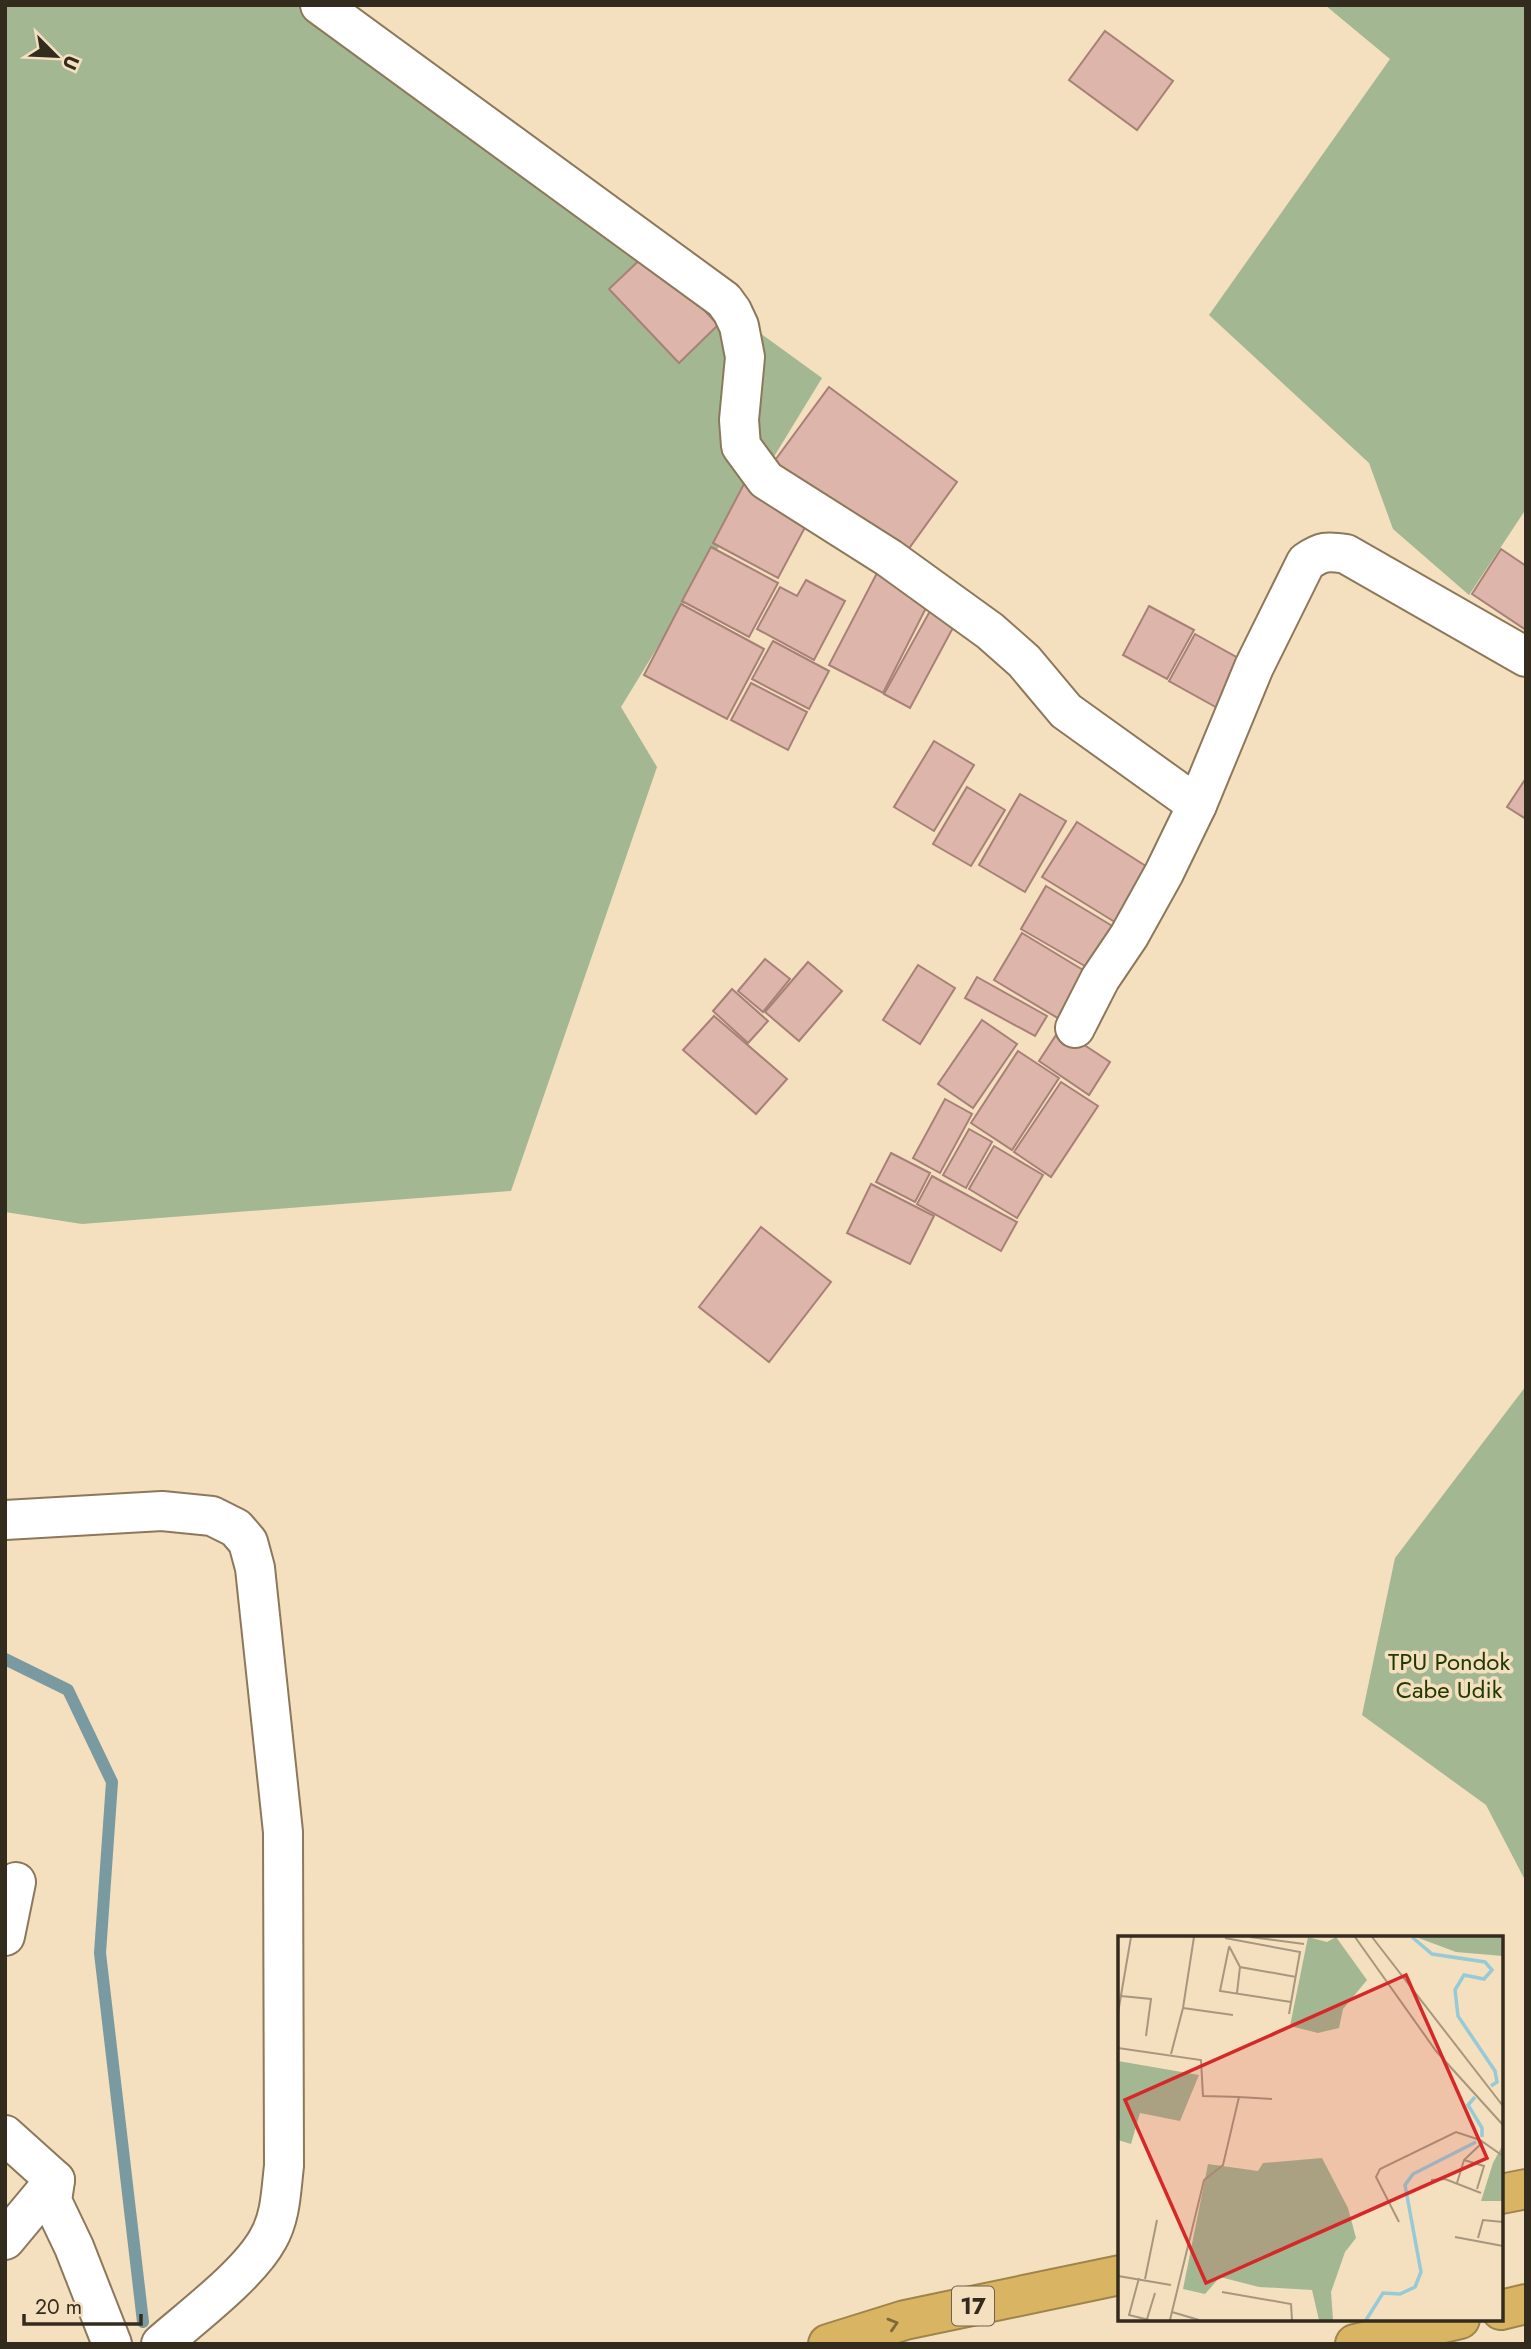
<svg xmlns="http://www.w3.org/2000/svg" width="1531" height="2349" font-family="Jost,sans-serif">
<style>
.green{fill:#a3b793}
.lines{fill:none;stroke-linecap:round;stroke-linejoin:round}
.stream{stroke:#799aa0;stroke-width:12}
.building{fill:#ddb5aa;stroke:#a78177;stroke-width:2}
.minor-casing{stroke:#8c785b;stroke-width:42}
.highway-casing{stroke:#9f844b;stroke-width:42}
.minor{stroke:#fff;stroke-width:38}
.highway{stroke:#d9b462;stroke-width:38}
.oneway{stroke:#7e693d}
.labels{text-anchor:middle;stroke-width:7;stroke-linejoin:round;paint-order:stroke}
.shield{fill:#f4dfbe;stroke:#6e614f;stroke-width:2}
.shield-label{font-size:23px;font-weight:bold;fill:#342b1f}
.park-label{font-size:24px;fill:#213a01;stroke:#f4dfbe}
.inset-river{fill:none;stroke:#97cad7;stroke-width:3.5}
.inset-road{fill:none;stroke:#a7977e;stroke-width:2}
.view{fill:#d62828;fill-opacity:0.15;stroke:#d62828;stroke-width:3.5}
.inset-edge{fill:none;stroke:#342b1f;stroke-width:3.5}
</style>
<rect width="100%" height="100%" fill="#f4dfbe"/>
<g class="green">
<path d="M 5,5 L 308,5 L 822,378 L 621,707 L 657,767 L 511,1191 L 82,1224 L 5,1212 Z"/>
<path d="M 1325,5 L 1526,5 L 1526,509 L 1469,595 L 1393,529 L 1369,463 L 1209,315 L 1390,59 Z"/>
<path d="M 1526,1386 L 1526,1882 L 1486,1805 L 1362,1715 L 1395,1558 Z"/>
</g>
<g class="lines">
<path class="stream" d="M 5,1659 L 68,1690 L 112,1782 L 100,1953 L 143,2322"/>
</g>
<g class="building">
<path d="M 1105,31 L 1173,81 L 1137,130 L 1069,80 Z"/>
<path d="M 649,251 L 718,325 L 679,363 L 609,289 Z"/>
<path d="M 829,387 L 957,482 L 902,558 L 773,463 Z"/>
<path d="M 745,482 L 810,518 L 778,578 L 713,543 Z"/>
<path d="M 711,547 L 778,583 L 749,637 L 682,601 Z"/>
<path d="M 1501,549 L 1526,566 L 1526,630 L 1472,594 Z"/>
<path d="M 877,573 L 930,600 L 883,693 L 829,665 Z"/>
<path d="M 806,580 L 845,601 L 814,660 L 757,629 L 780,587 L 797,596 Z"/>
<path d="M 681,604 L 764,649 L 727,719 L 644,675 Z"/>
<path d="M 1149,606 L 1194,630 L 1167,679 L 1123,655 Z"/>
<path d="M 930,611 L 955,624 L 910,708 L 884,694 Z"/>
<path d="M 1195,634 L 1247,663 L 1221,710 L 1169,681 Z"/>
<path d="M 773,641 L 829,671 L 809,709 L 752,679 Z"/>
<path d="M 751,683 L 807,712 L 788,750 L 731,720 Z"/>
<path d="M 934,741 L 974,765 L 934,831 L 894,807 Z"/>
<path d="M 1526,778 L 1526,819 L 1507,807 Z"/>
<path d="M 967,787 L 1005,810 L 971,866 L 933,844 Z"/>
<path d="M 1020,794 L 1066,821 L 1025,892 L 979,865 Z"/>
<path d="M 1077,822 L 1152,870 L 1118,924 L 1042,877 Z"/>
<path d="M 1046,886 L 1114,927 L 1090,969 L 1021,929 Z"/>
<path d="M 1022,933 L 1088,973 L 1061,1020 L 994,980 Z"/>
<path d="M 765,959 L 790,979 L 763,1012 L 738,991 Z"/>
<path d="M 808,962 L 842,991 L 799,1041 L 765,1012 Z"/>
<path d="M 918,965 L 955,988 L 920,1044 L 883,1020 Z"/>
<path d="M 977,977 L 1047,1016 L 1035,1036 L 965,998 Z"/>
<path d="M 732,989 L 768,1021 L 748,1043 L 713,1011 Z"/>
<path d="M 714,1016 L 787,1079 L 756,1114 L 683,1050 Z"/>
<path d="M 982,1020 L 1017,1044 L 973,1108 L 938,1084 Z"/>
<path d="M 1060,1029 L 1110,1062 L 1089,1095 L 1039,1061 Z"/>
<path d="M 1018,1051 L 1059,1078 L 1012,1150 L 971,1123 Z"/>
<path d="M 1061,1082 L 1098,1106 L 1051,1177 L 1014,1152 Z"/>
<path d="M 945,1099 L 972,1114 L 940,1173 L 913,1158 Z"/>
<path d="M 969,1129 L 992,1142 L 966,1188 L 943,1175 Z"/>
<path d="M 994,1146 L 1043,1175 L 1017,1218 L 969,1189 Z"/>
<path d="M 891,1153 L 930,1173 L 915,1202 L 876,1182 Z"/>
<path d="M 932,1176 L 1017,1222 L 1001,1251 L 917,1204 Z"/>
<path d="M 871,1184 L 934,1216 L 910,1264 L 847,1233 Z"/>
<path d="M 761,1227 L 831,1282 L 769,1362 L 699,1307 Z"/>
</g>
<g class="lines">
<defs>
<g id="minor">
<path d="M 320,5 L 724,300 L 732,311 L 739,326 L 745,357 L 739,420 L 741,446 L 766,480 L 889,558 L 990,631 L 1024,661 L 1066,711 L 1197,805 L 1254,667 L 1306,562 C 1322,551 1327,551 1346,554 L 1526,657"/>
<path d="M 1075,1028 L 1100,979 L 1129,936 L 1164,873 L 1197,805"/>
<path d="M 5,1520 L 162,1511 L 212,1516 L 236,1528 L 248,1542 L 255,1568 L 283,1832 L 284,2166 C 281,2190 281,2217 268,2239 C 249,2274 193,2316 161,2344"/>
<path d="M 5,1936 L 16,1882"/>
<path d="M 5,2135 L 55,2180 L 52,2201 L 74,2247 L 112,2344"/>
<path d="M 5,2240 L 55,2180"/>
</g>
<g id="highway">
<path d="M 1501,2194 L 1526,2189"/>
<path d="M 1501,2310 L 1526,2304"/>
<path d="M 828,2344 L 905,2320 L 1120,2275"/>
<path d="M 1355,2344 L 1460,2319"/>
</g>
</defs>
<use href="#minor" class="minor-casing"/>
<use href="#highway" class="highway-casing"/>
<use href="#minor" class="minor"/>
<use href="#highway" class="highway"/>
</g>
<defs><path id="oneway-chevron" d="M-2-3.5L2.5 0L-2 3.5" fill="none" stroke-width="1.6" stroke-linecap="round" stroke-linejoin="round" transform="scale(1.75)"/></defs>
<use class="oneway" href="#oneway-chevron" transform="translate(893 2324) rotate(-17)"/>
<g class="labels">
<rect class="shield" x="952" y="2286.5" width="42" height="39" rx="5"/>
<g class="shield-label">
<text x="973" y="2314">17</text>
</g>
<g class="park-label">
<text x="1449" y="1670">TPU Pondok<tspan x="1449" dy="28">Cabe Udik</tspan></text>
</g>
</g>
<g transform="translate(1118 1936)">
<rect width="385" height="385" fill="#f4dfbe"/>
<path d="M 190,1 L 209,6 L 218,1 L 249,44 L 225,73 L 221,92 L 200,97 L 172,90 ZM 298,1 L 385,1 L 385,20 L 338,16 ZM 0,125 L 81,139 L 62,185 L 22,177 L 13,208 L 0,204 ZM 384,210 L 385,265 L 363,265 L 375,227 ZM 204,222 L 230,272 L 238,302 L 227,316 L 213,356 L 215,384 L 201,384 L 194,354 L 141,351 L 102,341 L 87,358 L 65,353 L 90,228 L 140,235 L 145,227 Z" fill="#a3b793"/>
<path class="inset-river" d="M 294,1 L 314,18 L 367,26 L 374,34 L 366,43 L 346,39 L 337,54 L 340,80 L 377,135 L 379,146 L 373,150M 357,161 L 350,169 L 364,192 L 364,201M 248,384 L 265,357 L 282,358 L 297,351 L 303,336 L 287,249 L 295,238 L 358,206"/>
<path class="inset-road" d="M 132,1 L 186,8M 237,1 L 318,115 L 385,189M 254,1 L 385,170M 107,2 L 182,16 L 171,78M 111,10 L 122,31 L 178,41M 111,11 L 102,55 L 173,66M 119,57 L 122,31M 3,60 L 33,63 L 28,100M 65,72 L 115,79M 0,77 L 13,1M 0,112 L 83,124 L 85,160 L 121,161 L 105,229 L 86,244 L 52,384M 53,118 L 65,72 L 76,1M 121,161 L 154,163M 346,224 L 366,230 L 359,253M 313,244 L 327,243 L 363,257M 339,247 L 346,224 L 365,206M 281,286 L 258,241 L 262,233 L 338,196 L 362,204 L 385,220M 337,301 L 385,310M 360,302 L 365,284 L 385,286M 0,340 L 53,349M 21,342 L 11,379 L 31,384M 27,343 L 39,284M 104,356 L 173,368 L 174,384M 54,376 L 81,384M 29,383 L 37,357"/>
<path class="view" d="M 288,39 L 369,222 L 88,347 L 7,164 Z"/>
<rect width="385" height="385" class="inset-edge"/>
</g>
<rect width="1531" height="2349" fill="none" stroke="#342b1f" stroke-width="14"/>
<g transform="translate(56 56) rotate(114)" stroke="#f4dfbe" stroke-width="5" paint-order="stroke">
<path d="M0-5L12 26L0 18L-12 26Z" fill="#342b1f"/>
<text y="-10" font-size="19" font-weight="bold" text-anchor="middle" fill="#342b1f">U</text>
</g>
<path d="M24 2314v10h117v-10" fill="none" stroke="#342b1f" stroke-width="3.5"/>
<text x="35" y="2314" font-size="21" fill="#342b1f" stroke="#f4dfbe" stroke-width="5" paint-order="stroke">20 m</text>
</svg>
